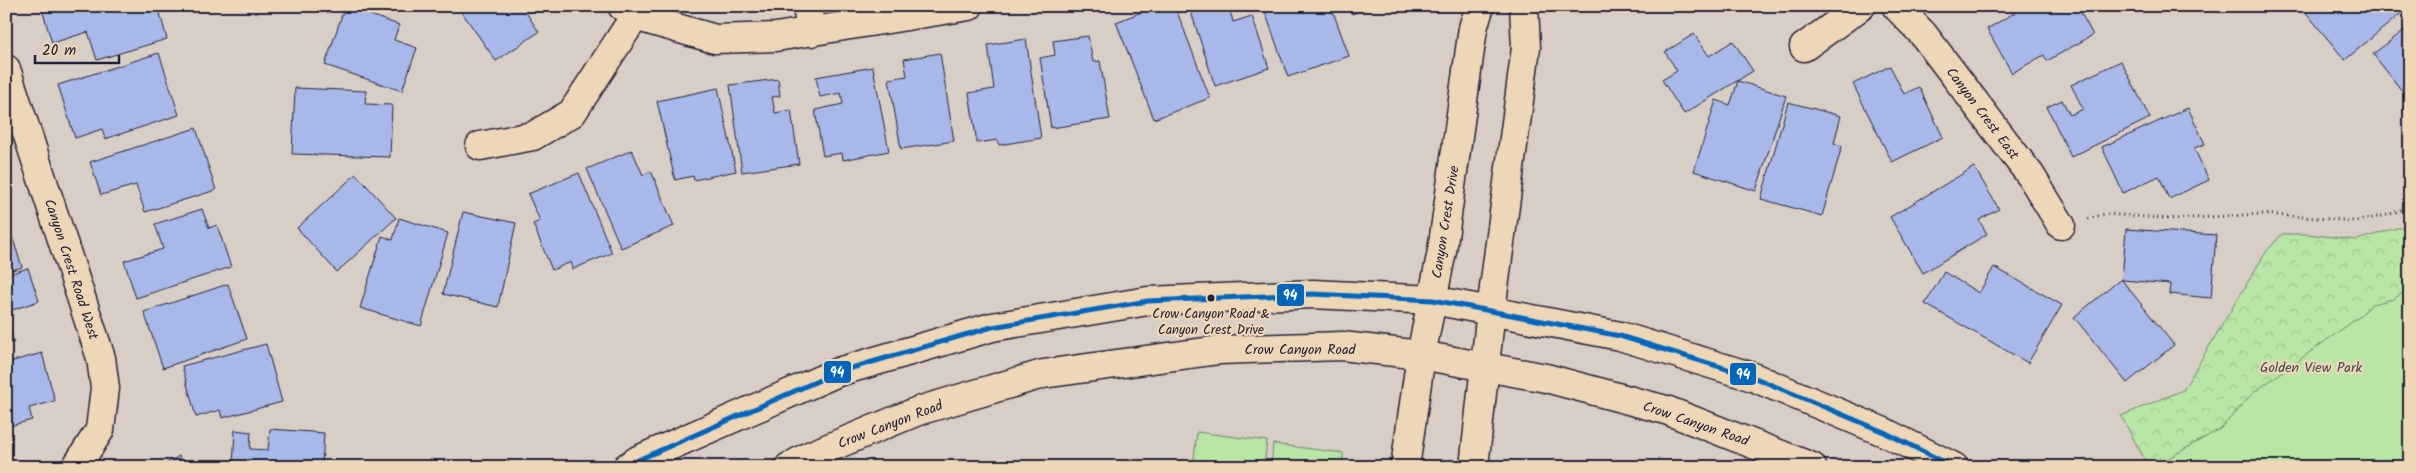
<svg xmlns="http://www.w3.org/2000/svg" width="2416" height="473" font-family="Kalam,sans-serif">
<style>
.park{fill:url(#park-crowns);stroke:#6d8470}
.garden{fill:#b8e6a4;stroke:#6d8470}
.building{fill:#a8b9e9;stroke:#22223b}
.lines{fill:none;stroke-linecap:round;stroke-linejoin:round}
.minor-casing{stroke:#22223b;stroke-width:31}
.major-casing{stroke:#22223b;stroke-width:31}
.path{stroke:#22223b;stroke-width:3;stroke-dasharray:1 4;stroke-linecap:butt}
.minor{stroke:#eed7b7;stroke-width:28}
.major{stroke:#eed7b7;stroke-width:28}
.bus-1-casing{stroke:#eed7b7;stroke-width:9}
.bus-1{stroke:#0065bd;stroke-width:5}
.bus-dot{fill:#22223b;stroke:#eed7b7;stroke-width:2}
.labels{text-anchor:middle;stroke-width:4.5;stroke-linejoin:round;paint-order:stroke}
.bus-label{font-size:13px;fill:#22223b;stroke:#eed7b7}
.street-label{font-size:14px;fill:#22223b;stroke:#eed7b7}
.park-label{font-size:14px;fill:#404950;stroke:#eed7b7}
.line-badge{stroke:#eed7b7;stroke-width:2}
.badge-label{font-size:14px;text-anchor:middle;font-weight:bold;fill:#fff}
</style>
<defs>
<pattern id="park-crowns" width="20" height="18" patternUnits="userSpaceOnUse" patternTransform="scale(1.25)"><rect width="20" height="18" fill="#b8e6a4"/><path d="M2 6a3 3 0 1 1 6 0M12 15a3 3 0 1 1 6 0" fill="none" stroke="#9ec58e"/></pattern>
</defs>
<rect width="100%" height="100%" fill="#d9cec6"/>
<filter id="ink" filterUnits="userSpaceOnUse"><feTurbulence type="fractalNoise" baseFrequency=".02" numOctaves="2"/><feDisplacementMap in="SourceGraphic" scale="10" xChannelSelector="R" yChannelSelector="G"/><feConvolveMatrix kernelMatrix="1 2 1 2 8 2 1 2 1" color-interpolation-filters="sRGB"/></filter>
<g filter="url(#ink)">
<path class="park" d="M 2410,224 L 2410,467 L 2149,467 L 2121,416 L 2183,390 L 2266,252 L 2282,234 L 2307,234 L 2357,240 Z"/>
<g class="garden">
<path d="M 2410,287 L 2410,467 L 2163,467 L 2165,460 L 2220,429 L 2253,393 L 2359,317 L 2372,304 L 2394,299 Z"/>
<path d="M 1197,432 L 1267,441 L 1264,467 L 1193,467 Z"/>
<path d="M 1273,444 L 1343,453 L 1342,467 L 1271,467 Z"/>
</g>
<g class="building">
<path d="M 50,6 L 158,6 L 167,39 L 97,60 L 88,32 L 52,43 L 42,9 Z"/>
<path d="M 345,6 L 399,25 L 394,40 L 417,48 L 402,91 L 325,65 Z"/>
<path d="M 468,6 L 539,6 L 527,14 L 539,32 L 496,61 L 461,11 Z"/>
<path d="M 1157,6 L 1175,6 L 1210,98 L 1154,119 L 1116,22 Z"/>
<path d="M 1189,6 L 1238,6 L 1230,10 L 1233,22 L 1252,16 L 1269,68 L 1215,86 Z"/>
<path d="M 1263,6 L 1331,6 L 1349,56 L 1288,77 Z"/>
<path d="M 1349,6 L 1374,6 L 1352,14 Z"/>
<path d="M 2026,6 L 2077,6 L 2093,35 L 2047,61 L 2044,55 L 2012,73 L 1987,29 Z"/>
<path d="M 2307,6 L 2410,6 L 2345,60 L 2303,9 Z"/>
<path d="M 2410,26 L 2410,101 L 2373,54 Z"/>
<path d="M 1694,34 L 1709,56 L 1733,41 L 1753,71 L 1684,114 L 1662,80 L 1677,71 L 1665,52 Z"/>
<path d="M 1088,36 L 1093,62 L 1100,61 L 1110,119 L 1051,128 L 1040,58 L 1055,55 L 1053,41 Z"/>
<path d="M 1026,39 L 1041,138 L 999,145 L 998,140 L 977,143 L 969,93 L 994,89 L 988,45 Z"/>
<path d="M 159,53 L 179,115 L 105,139 L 102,129 L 75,138 L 58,85 Z"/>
<path d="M 940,53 L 954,141 L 901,149 L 889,79 L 907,76 L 904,59 Z"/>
<path d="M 2121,61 L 2150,118 L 2071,157 L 2047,107 L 2062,100 L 2070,115 L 2083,109 L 2071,85 Z"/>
<path d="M 1890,66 L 1904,94 L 1919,87 L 1943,137 L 1892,162 L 1853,84 Z"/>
<path d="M 873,67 L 889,151 L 843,160 L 842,153 L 823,156 L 815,110 L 843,104 L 841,93 L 820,97 L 816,77 Z"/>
<path d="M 778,79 L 780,96 L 772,97 L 775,113 L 791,110 L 799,164 L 742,172 L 730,85 Z"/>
<path d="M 1738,81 L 1786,96 L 1756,191 L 1694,171 L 1716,100 L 1730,105 Z"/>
<path d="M 295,88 L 366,91 L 365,104 L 392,105 L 390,157 L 292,154 Z"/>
<path d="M 718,88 L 736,171 L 694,180 L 693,176 L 675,180 L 657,101 Z"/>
<path d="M 1788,102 L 1841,116 L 1834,143 L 1842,146 L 1822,216 L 1761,199 Z"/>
<path d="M 2188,108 L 2205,144 L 2194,148 L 2209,180 L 2169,199 L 2159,176 L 2123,193 L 2102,147 Z"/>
<path d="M 196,128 L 216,190 L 145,212 L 136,185 L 101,195 L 90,162 Z"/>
<path d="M 632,150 L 643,175 L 651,171 L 674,226 L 621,248 L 587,169 Z"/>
<path d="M 1974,167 L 1999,209 L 1979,220 L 1987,234 L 1923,273 L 1890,217 Z"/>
<path d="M 579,173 L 612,253 L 573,269 L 571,262 L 552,270 L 533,224 L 540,221 L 528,194 Z"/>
<path d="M 356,174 L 396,218 L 337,272 L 297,228 Z"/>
<path d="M 202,209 L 209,228 L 217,225 L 231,267 L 136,298 L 124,261 L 163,249 L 155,224 Z"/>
<path d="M 463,212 L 516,223 L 498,307 L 443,294 Z"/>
<path d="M 399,218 L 448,233 L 421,326 L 360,308 L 382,236 L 393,240 Z"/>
<path d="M 2126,229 L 2216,235 L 2211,298 L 2169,294 L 2170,284 L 2122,280 Z"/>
<path d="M 10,230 L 22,267 L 6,272 L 6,231 Z"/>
<path d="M 1994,267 L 2062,305 L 2028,363 L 1925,304 L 1944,272 L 1979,293 Z"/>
<path d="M 28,268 L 39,301 L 6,312 L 6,275 Z"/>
<path d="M 2121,279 L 2174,345 L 2127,383 L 2074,317 Z"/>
<path d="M 228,284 L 247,339 L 163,368 L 144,312 Z"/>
<path d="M 6,319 L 14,342 L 6,345 Z"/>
<path d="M 266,344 L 282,402 L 222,418 L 220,410 L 196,417 L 182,366 Z"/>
<path d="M 42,353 L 55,401 L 29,408 L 32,420 L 6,427 L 6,363 Z"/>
<path d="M 270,429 L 324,433 L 322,467 L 233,467 L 235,430 L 251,432 L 250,449 L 268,450 Z"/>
<path d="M 179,456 L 184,467 L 160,467 Z"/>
</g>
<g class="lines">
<defs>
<g id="minor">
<path d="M 622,6 L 635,16 L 715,39 L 776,37 L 969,6"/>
<path d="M 807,6 L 811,32"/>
<path d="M 1896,6 L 1923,34 L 2031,176 L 2061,225"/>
<path d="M 1804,47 L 1861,6"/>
<path d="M 6,69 L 101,358 L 105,388 L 100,430 L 76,467"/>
<path d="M 480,146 L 533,136 L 572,113 L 635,16"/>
<path d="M 1405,467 L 1421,355 L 1442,251 L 1473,28 L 1480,6"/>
<path d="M 1474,467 L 1491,310 L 1526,48 L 1524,6"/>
</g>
<g id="major">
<path d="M 627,467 L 638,460 L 838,372 L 992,327 L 1148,301 L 1313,294 L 1433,300 L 1620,336 L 1753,377 L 1884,432 L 1954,467"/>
<path d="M 789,467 L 809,456 L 918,411 L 1043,374 L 1219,350 L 1342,346 L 1421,355 L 1546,378 L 1666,410 L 1812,467"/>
</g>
</defs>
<use href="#minor" class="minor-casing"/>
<use href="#major" class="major-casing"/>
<path class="path" d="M 2088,219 L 2105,214 L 2175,219 L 2262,214 L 2356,221 L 2388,215 L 2410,206"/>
<use href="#minor" class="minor"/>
<use href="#major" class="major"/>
<defs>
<path id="bus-1" d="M 627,467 L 638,460 L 838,372 L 992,327 L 1148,301 L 1313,294 L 1433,300 L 1620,336 L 1753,377 L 1884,432 L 1954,467"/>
</defs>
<use href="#bus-1" class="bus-1-casing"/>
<use href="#bus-1" class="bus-1"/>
</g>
</g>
<circle class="bus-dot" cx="1211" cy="298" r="4.5"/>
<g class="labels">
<g class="bus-label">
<text x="1211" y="318">Crow Canyon Road &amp;<tspan x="1211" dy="16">Canyon Crest Drive</tspan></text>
</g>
<g class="street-label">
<text transform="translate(1983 113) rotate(53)" y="5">Canyon Crest East</text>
<text transform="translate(1445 222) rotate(-81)" y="5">Canyon Crest Drive</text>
<text transform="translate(72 269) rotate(72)" y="5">Canyon Crest Road West</text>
<text x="1300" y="354">Crow Canyon Road</text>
<text transform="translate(1696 423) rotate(19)" y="5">Crow Canyon Road</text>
<text transform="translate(890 424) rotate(-21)" y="5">Crow Canyon Road</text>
</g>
<g class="park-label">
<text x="2311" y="372">Golden View Park</text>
</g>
</g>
<g class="line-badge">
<rect x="1276" y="283" width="29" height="24" rx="5" fill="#0065bd"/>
<rect x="823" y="360" width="29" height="24" rx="5" fill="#0065bd"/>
<rect x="1729" y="362" width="28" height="24" rx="5" fill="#0065bd"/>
</g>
<g class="badge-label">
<text x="1290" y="300">94</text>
<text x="837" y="377">94</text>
<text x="1743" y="379">94</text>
</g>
<rect width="2416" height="473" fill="none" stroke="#eed7b7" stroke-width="25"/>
<rect x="12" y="12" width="2391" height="448" fill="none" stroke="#22223b" stroke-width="2" filter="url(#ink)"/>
<path d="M35 55v8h84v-8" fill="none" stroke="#22223b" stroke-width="2.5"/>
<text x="42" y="55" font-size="15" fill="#22223b" stroke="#eed7b7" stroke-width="4" paint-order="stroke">20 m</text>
</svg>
